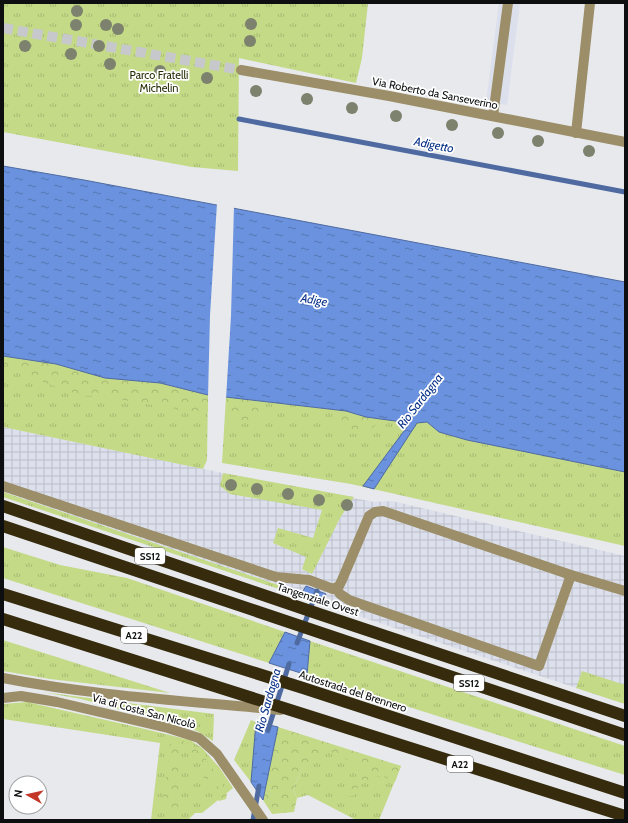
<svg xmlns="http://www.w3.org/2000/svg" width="628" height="823" font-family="Cabin,sans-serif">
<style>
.built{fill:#dce0ec}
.industrial{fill:url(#industrial-grid)}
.grass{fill:url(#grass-tufts)}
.forest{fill:url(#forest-crowns)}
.water{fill:url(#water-ripples);stroke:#4e6aa0}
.pier{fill:#e7e9ed}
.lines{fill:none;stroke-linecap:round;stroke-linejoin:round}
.stream{stroke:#4e6aa0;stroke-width:5}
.minor-tunnel{stroke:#c6c8cc;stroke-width:10;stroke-dasharray:10 5;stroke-linecap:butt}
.minor{stroke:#9b8e68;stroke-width:10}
.highway{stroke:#362c0d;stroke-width:12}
.tree{fill:#7c826d}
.labels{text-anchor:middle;stroke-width:3.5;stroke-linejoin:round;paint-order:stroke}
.shield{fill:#fff;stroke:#565657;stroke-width:1}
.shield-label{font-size:10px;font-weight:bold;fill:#0d0e0f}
.park-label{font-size:11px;fill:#252d05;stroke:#fff}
.street-label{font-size:11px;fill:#0d0e0f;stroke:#fff}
.water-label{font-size:12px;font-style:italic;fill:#083088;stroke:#fff}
</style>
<defs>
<pattern id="industrial-grid" width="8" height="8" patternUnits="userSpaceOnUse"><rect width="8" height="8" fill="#dce0ec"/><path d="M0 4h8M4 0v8" fill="none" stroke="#bcbfc9"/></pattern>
<pattern id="grass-tufts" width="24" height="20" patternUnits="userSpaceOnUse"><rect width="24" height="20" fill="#c4da87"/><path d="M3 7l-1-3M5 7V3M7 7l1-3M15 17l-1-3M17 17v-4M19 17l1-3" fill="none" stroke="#a7ba73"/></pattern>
<pattern id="forest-crowns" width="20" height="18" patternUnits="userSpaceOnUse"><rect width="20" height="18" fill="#c4da87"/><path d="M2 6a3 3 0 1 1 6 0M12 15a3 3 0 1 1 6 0" fill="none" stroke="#a7ba73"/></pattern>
<pattern id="water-ripples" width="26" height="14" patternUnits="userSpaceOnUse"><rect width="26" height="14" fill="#6a92de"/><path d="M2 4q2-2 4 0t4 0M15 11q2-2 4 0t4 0" fill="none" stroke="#5676b2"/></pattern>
</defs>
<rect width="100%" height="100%" fill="#e7e9ed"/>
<path class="built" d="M 499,3 L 520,3 L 507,105 L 486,102 Z"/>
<path class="industrial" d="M 3,427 L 223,473 L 374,502 L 392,501 L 625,556 L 625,704 L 322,604 L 326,594 L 306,586 L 302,593 L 3,492 Z"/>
<g class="grass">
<path d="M 3,3 L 368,3 L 362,58 L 356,83 L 239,58 L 238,171 L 192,167 L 3,132 Z"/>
<path d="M 3,356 L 208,395 L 207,460 L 203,469 L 3,427 Z"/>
<path d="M 226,397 L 346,411 L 366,417 L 413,423 L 427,422 L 439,432 L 467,440 L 625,472 L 625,546 L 351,484 L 222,463 Z"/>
<path d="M 223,473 L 354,497 L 340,518 L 312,574 L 302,569 L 306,557 L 273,543 L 278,528 L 313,538 L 322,510 L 230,494 L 220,486 Z"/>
<path d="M 3,492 L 302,593 L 300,596 L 3,497 Z"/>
<path d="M 3,547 L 60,565 L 127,578 L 285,632 L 269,663 L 3,578 Z"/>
<path d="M 3,640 L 170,693 L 50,679 L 3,671 Z"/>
<path d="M 310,641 L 625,746 L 625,775 L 307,675 Z"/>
<path d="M 582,671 L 625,685 L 625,704 L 576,688 Z"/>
<path d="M 42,692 L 214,714 L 213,741 L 197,731 L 185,727 L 81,699 Z"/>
<path d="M 27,702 L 145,729 L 190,740 L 202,748 L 219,767 L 233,788 L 202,813 L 195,813 L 188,820 L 151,820 L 160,743 L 3,719 L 3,704 Z"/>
<path d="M 251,720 L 256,722 L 251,782 L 234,760 Z"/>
<path d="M 323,747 L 401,766 L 379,820 L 356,820 L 308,795 L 297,798 L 293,790 L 301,770 Z"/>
</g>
<g class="forest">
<path d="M 3,356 L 56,364 L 105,378 L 160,383 L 208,395 L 208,412 L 186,413 L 173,408 L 109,398 C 101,394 90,397 81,395 C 69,392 9,370 3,363 Z"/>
<path d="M 226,397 L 259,401 L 265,409 L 266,415 L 260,418 L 233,423 L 228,418 Z"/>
<path d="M 346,411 L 366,417 L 378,424 L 369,430 L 362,430 L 358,434 L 346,433 L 332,422 L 332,419 Z"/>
<path d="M 278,727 L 401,766 L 395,782 C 382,776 379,773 368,782 L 361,779 L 355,795 L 352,796 L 347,796 L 360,766 L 323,748 L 321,753 L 301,770 L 293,790 L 297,798 L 294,812 L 272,814 L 263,800 Z"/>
<path d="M 172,736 C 202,747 213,767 227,793 L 226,799 L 219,801 L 215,797 L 217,785 L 211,780 L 204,778 L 201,774 L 202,760 L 188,749 L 181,752 L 179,756 L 178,763 L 182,769 L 178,772 L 180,787 L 178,800 L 182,807 L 201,808 L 204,810 L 202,813 L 161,809 Z"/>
</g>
<g class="water">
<path d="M 3,166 L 84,180 L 625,282 L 625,472 L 467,440 L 439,432 L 427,422 L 417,423 L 374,489 L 363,486 L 410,423 L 366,417 L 346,411 L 208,395 L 160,383 L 105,378 L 56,364 L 3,356 Z"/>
<path d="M 306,586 L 326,594 L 322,604 L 300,596 Z"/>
<path d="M 285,632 L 310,641 L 307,675 L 269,663 Z"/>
<path d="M 256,722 L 278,727 L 263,800 L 251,782 Z"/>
</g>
<path class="pier" d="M 217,203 L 234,206 L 231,316 L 226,399 L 208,397 L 210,315 Z"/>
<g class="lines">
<g class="stream">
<path d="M 239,119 L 625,192"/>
<path d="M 297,643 L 317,591"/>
<path d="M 268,730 L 289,664"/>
<path d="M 253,820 L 259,786"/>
</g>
<path class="minor-tunnel" d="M 3,28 L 241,70"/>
<g class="minor">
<path d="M 241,70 L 389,96 L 625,142"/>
<path d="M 493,116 L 508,3"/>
<path d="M 576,133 L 590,3"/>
<path d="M 3,486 L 276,577 L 309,580 L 333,589 L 339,586 L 342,580 L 369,516 L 375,512 L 383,511 L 571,575 L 625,591"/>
<path d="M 336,588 L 340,594 L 349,600 L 539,666 L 571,575"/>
<path d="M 3,678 C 94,696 188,701 281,710"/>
<path d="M 3,698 L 21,696 L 57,702 L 168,728 L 199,738 L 217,754 L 263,820"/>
</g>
<g class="highway">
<path d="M 3,506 L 319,614 L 625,716"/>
<path d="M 3,526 L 625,735"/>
<path d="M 3,594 L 303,688 L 625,793"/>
<path d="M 3,619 L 625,816"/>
</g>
</g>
<g class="tree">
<circle cx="77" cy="11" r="6"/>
<circle cx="251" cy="24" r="6"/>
<circle cx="76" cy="25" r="6"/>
<circle cx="106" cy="25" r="6"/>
<circle cx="118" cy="29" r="6"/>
<circle cx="250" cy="41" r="6"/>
<circle cx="25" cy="46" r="6"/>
<circle cx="99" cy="46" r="6"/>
<circle cx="71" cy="54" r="6"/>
<circle cx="110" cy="64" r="6"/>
<circle cx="160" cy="71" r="6"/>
<circle cx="207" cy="78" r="6"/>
<circle cx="256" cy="91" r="6"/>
<circle cx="307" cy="99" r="6"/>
<circle cx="352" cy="108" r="6"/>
<circle cx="396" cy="116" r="6"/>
<circle cx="452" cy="125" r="6"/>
<circle cx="498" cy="133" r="6"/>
<circle cx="538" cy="141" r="6"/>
<circle cx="589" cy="151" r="6"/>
<circle cx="231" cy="485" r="6"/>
<circle cx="257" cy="489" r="6"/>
<circle cx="288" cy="494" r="6"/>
<circle cx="319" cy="500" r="6"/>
<circle cx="347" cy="505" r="6"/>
</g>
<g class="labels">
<g class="shield">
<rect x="135" y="548" width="30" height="16" rx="3"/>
<rect x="121" y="627" width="26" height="16" rx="3"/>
<rect x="454" y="675" width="30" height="16" rx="3"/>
<rect x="447" y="756" width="26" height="16" rx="3"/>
</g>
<g class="shield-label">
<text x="150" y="560">SS12</text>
<text x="134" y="639">A22</text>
<text x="469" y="687">SS12</text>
<text x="460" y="768">A22</text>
</g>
<g class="park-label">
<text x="159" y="79">Parco Fratelli<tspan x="159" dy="13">Michelin</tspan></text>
</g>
<g class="street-label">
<text transform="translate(435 93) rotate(11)" y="4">Via Roberto da Sanseverino</text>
<text transform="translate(318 599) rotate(18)" y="4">Tangenziale Ovest</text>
<text transform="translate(353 691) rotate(18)" y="4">Autostrada del Brennero</text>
<text transform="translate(144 711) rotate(15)" y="4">Via di Costa San Nicolò</text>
</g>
<g class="water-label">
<text transform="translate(434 145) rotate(11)" y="4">Adigetto</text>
<text transform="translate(314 300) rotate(10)" y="4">Adige</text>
<text transform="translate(420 401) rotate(-52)" y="4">Rio Sardagna</text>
<text transform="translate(268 700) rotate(-74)" y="4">Rio Sardagna</text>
</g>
</g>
<rect width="628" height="823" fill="none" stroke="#0d0e0f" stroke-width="8"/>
<g transform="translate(28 795) rotate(278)"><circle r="19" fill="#ffffff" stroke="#9e9f9f"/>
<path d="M0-3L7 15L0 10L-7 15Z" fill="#c33628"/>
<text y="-6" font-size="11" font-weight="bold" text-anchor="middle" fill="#0d0e0f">N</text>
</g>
</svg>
